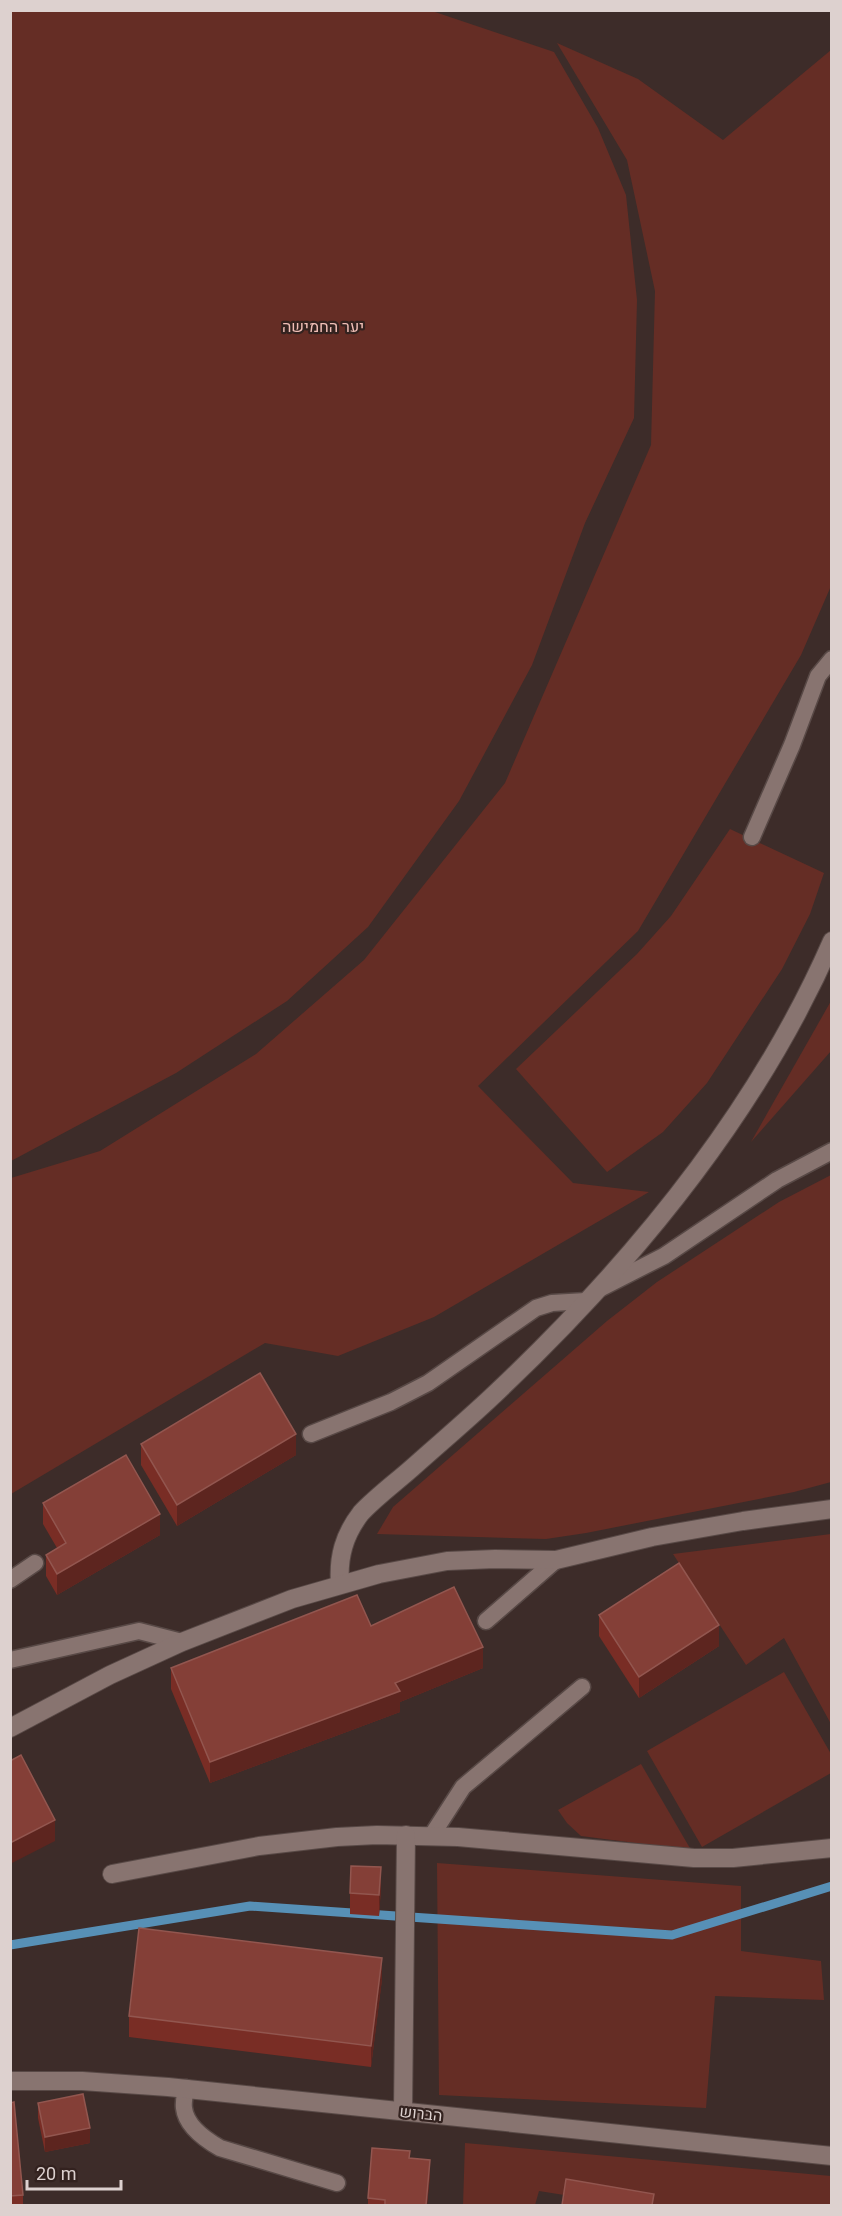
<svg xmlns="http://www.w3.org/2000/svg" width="842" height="2216" font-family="Roboto,Heebo,sans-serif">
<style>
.green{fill:#652d25}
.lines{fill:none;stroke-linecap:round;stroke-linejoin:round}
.stream{stroke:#5790b6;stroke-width:9}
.lane-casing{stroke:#584946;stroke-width:19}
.street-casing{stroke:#584946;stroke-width:20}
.lane{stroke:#887470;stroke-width:16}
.street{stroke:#887470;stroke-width:18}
.wall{fill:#792d25}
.shaded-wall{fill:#5d251f}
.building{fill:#843f37;stroke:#92564f;stroke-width:1.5}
.labels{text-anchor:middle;stroke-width:4.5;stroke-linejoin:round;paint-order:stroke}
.park-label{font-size:16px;fill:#f0beb6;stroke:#33221f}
.street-label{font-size:16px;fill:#ddd1cf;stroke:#33221f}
</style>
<rect width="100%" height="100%" fill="#3d2c29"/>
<g class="green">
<path d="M 11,11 L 432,11 L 554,52 L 598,128 L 626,195 L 637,300 L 634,418 L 585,523 L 532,665 L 459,801 L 368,927 L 287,1001 L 176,1073 L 11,1161 Z"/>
<path d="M 557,43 L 638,79 L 723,140 L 831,50 L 831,586 L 801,655 L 638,931 L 478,1086 L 573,1183 L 649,1192 L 434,1317 L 338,1356 L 265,1343 L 11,1494 L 11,1178 L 100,1151 L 256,1054 L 364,960 L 505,783 L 651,445 L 655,291 L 627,160 Z"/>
<path d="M 730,829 L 824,873 L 810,914 L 782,969 L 707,1083 L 663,1132 L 607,1172 L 516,1069 L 637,954 L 671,916 Z"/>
<path d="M 831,1001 L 831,1051 L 751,1142 Z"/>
<path d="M 831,1175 L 831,1482 L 794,1492 L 586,1533 L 546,1539 L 377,1534 L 393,1507 L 607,1321 L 657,1282 L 779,1202 Z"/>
<path d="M 831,1534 L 832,1534 L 831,1724 L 784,1638 L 746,1665 L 673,1554 Z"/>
<path d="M 784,1672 L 831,1754 L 831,1773 L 702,1847 L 647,1751 Z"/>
<path d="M 641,1764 L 691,1850 L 581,1836 L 567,1823 L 558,1810 Z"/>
<path d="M 437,1863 L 741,1886 L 741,1951 L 821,1961 L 824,2000 L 715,1996 L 706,2108 L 439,2095 Z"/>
<path d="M 465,2143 L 831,2176 L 831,2205 L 627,2205 L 539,2191 L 535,2205 L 463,2206 Z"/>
</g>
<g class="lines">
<path class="stream" d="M 10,1945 L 250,1906 L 672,1935 L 832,1886"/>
<defs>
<g id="lane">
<path d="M 752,837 L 792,745 L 818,676 L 832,659"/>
<path d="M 601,1288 L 664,1256 L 777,1180 L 832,1151"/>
<path d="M 311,1434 L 391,1402 L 428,1383 L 536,1308 L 552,1303 L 586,1301"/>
<path d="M 10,1580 L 35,1563"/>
<path d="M 486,1621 L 556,1560"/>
<path d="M 10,1660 L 139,1631 L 182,1642"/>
<path d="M 432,1835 L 463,1787 L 582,1687"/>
<path d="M 186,2088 C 185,2095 183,2102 184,2108 C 186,2126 206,2140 220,2148 L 337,2183"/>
</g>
<g id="street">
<path d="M 340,1584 C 338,1557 344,1535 361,1513 C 376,1497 395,1483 412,1468 C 441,1442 471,1417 499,1390 C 634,1262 757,1113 832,941"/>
<path d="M 10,1728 L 110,1675 L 182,1642 L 292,1599 L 379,1574 L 447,1561 L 495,1559 L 556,1560 L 652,1537 L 743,1521 L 832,1509"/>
<path d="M 112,1874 L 259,1846 L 337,1837 L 377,1835 L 458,1837 L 694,1858 L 733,1858 L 832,1848"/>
<path d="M 10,2081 L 82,2081 L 168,2087 L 832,2156"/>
<path d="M 403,2111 L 406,1835"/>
</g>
</defs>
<use href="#lane" class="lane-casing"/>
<use href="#street" class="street-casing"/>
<use href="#lane" class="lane"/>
<use href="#street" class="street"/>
</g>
<g class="wall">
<path d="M 141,1444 L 296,1455 L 177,1526 L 141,1465 Z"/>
<path d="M 43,1503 L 160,1535 L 57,1595 L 46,1576 L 46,1555 L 57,1548 L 43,1524 Z"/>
<path d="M 599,1615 L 719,1646 L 639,1698 L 599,1636 Z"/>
<path d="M 371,1626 L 483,1668 L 400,1702 L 400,1712 L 210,1783 L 171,1689 L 171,1668 Z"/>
<path d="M 381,1888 L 379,1916 L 350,1914 L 350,1893 Z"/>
<path d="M 382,1979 L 371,2067 L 129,2037 L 129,2016 Z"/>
<path d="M 10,2103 L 23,2195 L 23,2205 L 10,2205 Z"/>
<path d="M 38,2103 L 90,2143 L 45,2152 L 38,2118 Z"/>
<path d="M 410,2158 L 430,2175 L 427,2205 L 368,2205 L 368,2198 Z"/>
</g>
<g class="shaded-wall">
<path d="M 296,1434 L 296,1455 L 177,1526 L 177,1505 Z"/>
<path d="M 160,1514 L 160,1535 L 57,1595 L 57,1574 Z"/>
<path d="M 719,1625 L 719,1646 L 639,1698 L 639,1677 Z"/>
<path d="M 483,1647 L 483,1668 L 400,1702 L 400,1712 L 210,1783 L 210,1762 L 395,1683 Z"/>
<path d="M 55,1820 L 55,1841 L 10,1864 L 10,1843 Z"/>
<path d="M 381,1867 L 381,1888 L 379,1916 L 379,1895 Z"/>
<path d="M 382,1958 L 382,1979 L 371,2067 L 371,2046 Z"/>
<path d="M 90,2128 L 90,2143 L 45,2152 L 45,2137 Z"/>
<path d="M 430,2160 L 430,2175 L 427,2205 L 426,2205 Z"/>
</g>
<g class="building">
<path d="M 260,1373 L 296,1434 L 177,1505 L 141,1444 Z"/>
<path d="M 126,1455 L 160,1514 L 57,1574 L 46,1555 L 66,1543 L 43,1503 Z"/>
<path d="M 679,1563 L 719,1625 L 639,1677 L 599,1615 Z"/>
<path d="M 454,1587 L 483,1647 L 395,1683 L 400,1691 L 210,1762 L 171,1668 L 357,1595 L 371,1626 Z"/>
<path d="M 21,1755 L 55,1820 L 10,1843 L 10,1761 Z"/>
<path d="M 351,1866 L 381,1867 L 379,1895 L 350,1893 Z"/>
<path d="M 139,1928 L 382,1958 L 371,2046 L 129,2016 Z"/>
<path d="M 83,2094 L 90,2128 L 45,2137 L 38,2103 Z"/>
<path d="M 14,2102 L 23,2195 L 10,2196 L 10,2103 Z"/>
<path d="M 372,2148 L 410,2151 L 409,2158 L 430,2160 L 426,2205 L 385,2205 L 385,2200 L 368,2198 Z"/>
<path d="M 566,2179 L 654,2194 L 652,2205 L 562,2205 Z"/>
</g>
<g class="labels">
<g class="park-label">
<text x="323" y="332">יער החמישה</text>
</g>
<g class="street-label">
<text transform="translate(421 2113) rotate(6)" y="6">הברוש</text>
</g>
</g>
<rect width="842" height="2216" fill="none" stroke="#ddd1cf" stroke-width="24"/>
<path d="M27 2180v9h94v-9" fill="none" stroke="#ddd1cf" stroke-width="3"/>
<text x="36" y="2180" font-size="18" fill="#ddd1cf" stroke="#33221f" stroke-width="4.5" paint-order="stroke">20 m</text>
</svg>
